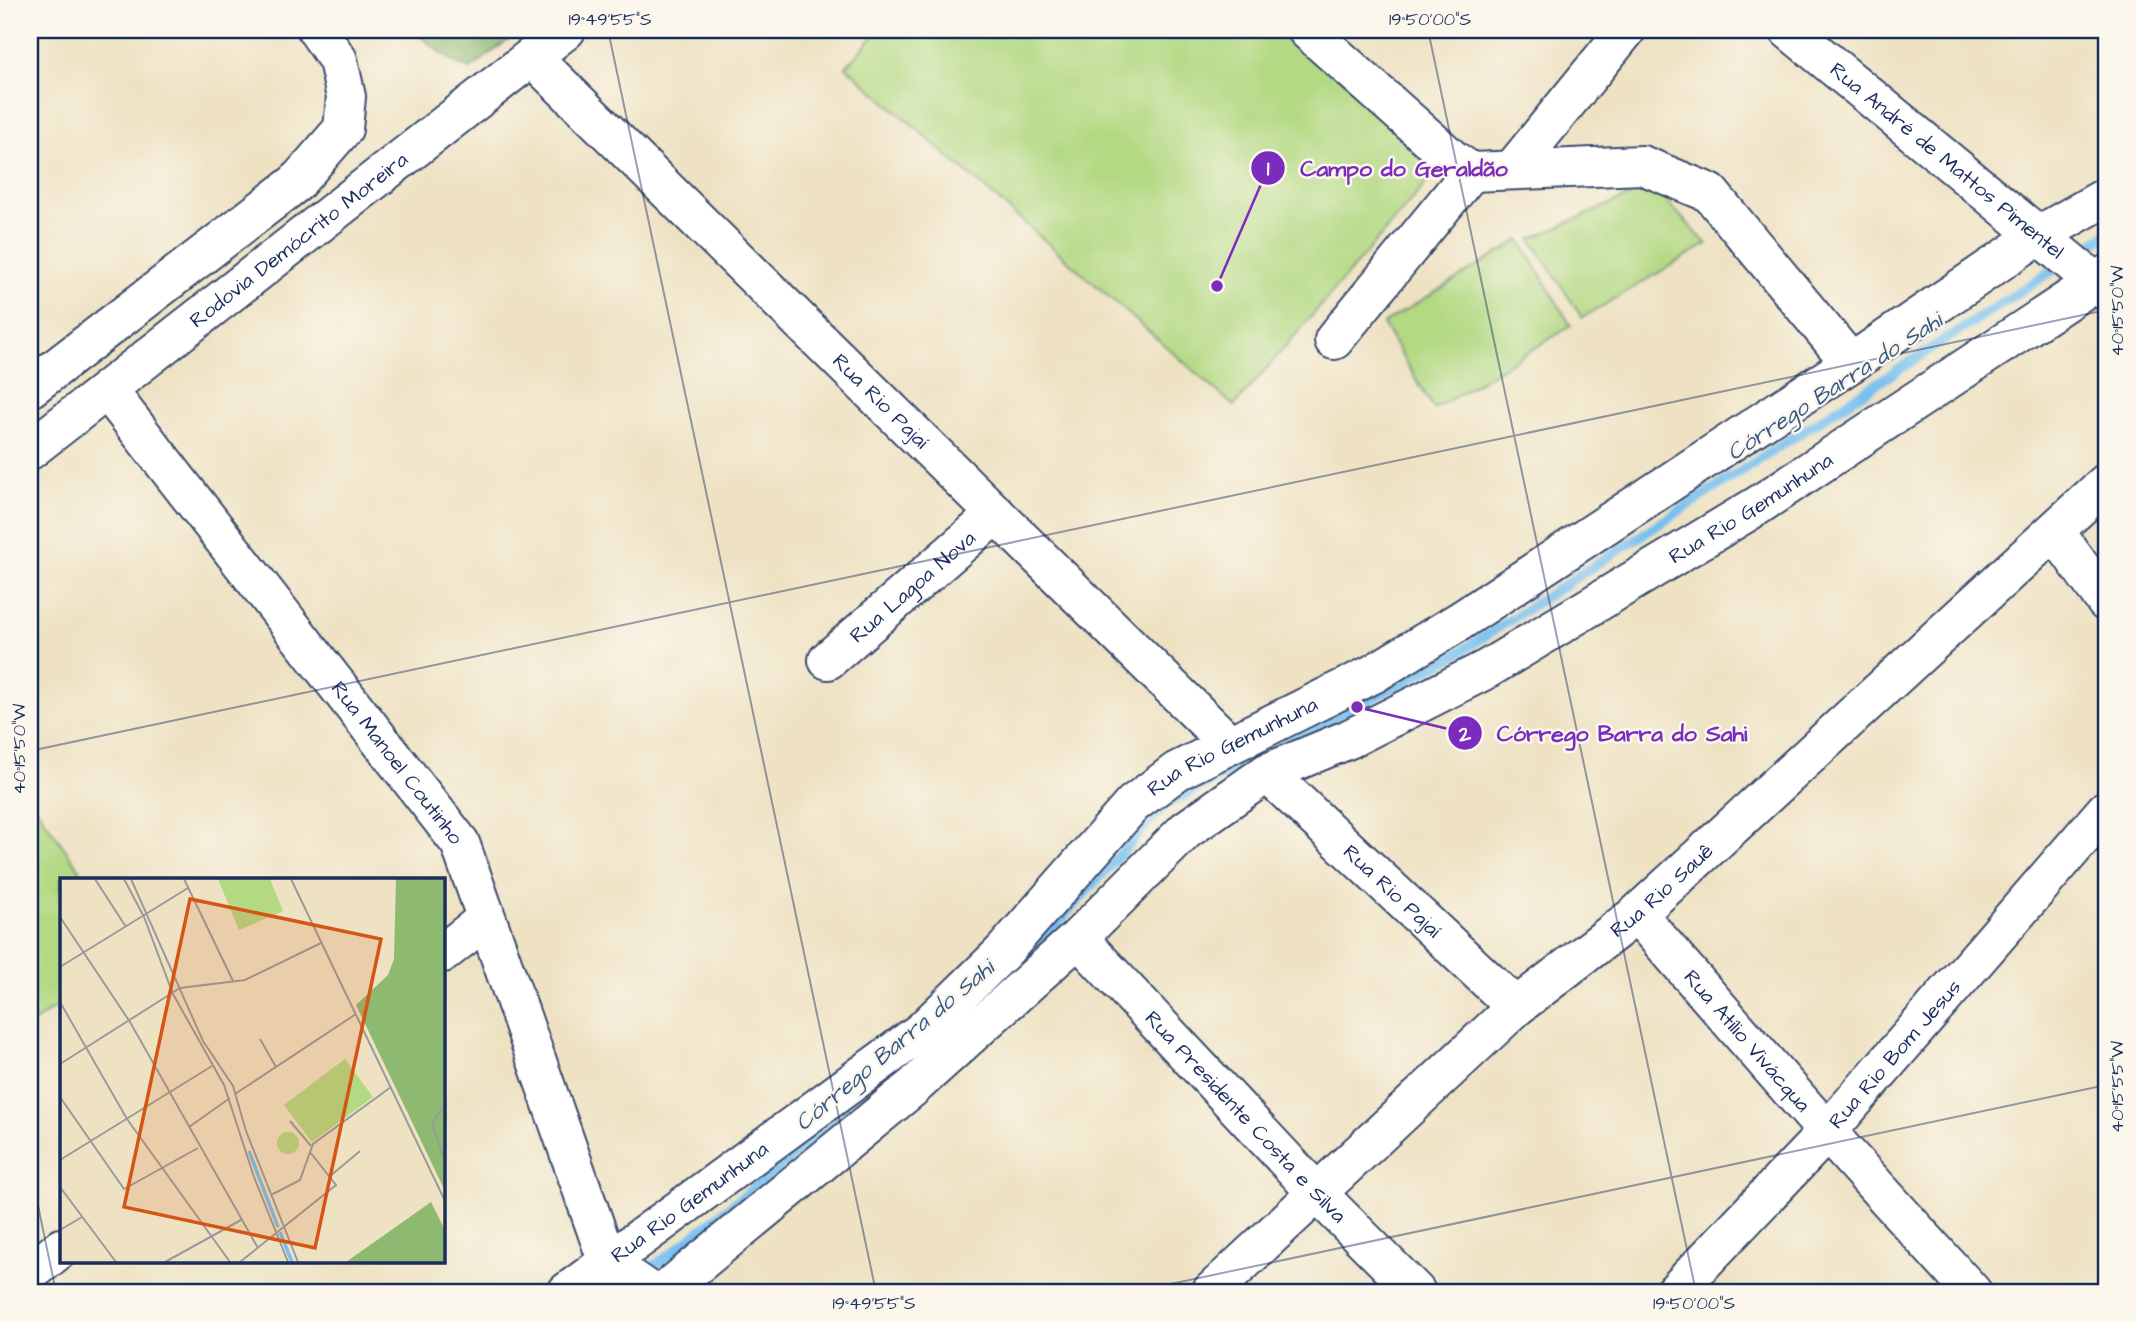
<svg xmlns="http://www.w3.org/2000/svg" width="2136" height="1322" font-family="'Architects Daughter',sans-serif">
<style>
.green{fill:#b3d983;stroke:#678470;stroke-width:2}
.forest{fill:#8eb971;stroke:#547468;stroke-width:2}
.lines{fill:none;stroke-linecap:round;stroke-linejoin:round}
.stream{stroke:#76c0ef;stroke-width:10}
.minor-casing{stroke:#3b4a6d;stroke-width:42}
.minor{stroke:#fff;stroke-width:38}
.ticks{fill:none;stroke:#1b2f5e;stroke-width:2;stroke-opacity:0.45}
.labels{text-anchor:middle;stroke-width:5;stroke-linejoin:round;paint-order:stroke}
.street-label{font-size:21px;fill:#1b2f5e;stroke:#fbf7ec}
.water-label{font-size:23px;font-style:italic;fill:#365a8a;stroke:#fbf7ec}
.inset-river{fill:none;stroke:#76c0ef;stroke-width:3.5}
.inset-road{fill:none;stroke:#9a9a9b;stroke-width:2}
.view{fill:#d45514;fill-opacity:0.15;stroke:#d45514;stroke-width:3.5}
.inset-edge{fill:none;stroke:#1b2f5e;stroke-width:3.5}
.leader{fill:none;stroke:#7b2cbf;stroke-width:2.5}
.callout-dot{fill:#7b2cbf;stroke:#fbf7ec;stroke-width:2.5}
.mark-label{font-size:21px;text-anchor:middle;font-weight:bold;fill:#fff}
.callout-label{font-size:23px;text-anchor:middle;font-weight:bold;fill:#7b2cbf;stroke:#fbf7ec;stroke-width:5;stroke-linejoin:round;paint-order:stroke}
.neatline{fill:none;stroke:#1b2f5e;stroke-width:2.5}
.ticks-label{font-size:18px;text-anchor:middle;fill:#1b2f5e}
</style>
<rect width="100%" height="100%" fill="#fbf7ec"/>
<filter id="ink" filterUnits="userSpaceOnUse"><feTurbulence type="fractalNoise" baseFrequency=".0143" numOctaves="2"/><feDisplacementMap in="SourceGraphic" scale="14" xChannelSelector="R" yChannelSelector="G"/><feConvolveMatrix kernelMatrix="1 2 1 2 8 2 1 2 1" color-interpolation-filters="sRGB"/></filter>
<filter id="wash" filterUnits="userSpaceOnUse"><feTurbulence type="fractalNoise" baseFrequency=".00686" numOctaves="4" result="noise"/><feDisplacementMap in="SourceGraphic" scale="28" xChannelSelector="R" yChannelSelector="G"/><feGaussianBlur stdDeviation="1.57" result="paint"/><feColorMatrix in="noise" values="0 0 0 0 0 0 0 0 0 0 0 0 0 0 0 0 0 1.4 0 .05"/><feComposite in="paint" operator="in"/></filter>
<g filter="url(#wash)">
<rect width="100%" height="100%" fill="#eee2c3"/>
<g class="green">
<path d="M 879,30 L 1286,30 L 1441,166 L 1234,406 L 846,67 Z"/>
<path d="M 1652,186 L 1707,244 L 1582,318 L 1531,239 Z"/>
<path d="M 1520,240 L 1571,326 L 1434,409 L 1383,324 Z"/>
<path d="M 30,799 L 86,879 L 61,879 L 61,1003 L 30,1025 Z"/>
</g>
<path class="forest" d="M 412,30 L 521,30 L 470,69 L 452,61 Z"/>
<g class="lines">
<g class="stream">
<path d="M 2075,256 L 2106,235"/>
<path d="M 1014,971 L 1165,805 L 1454,656 L 2061,265"/>
<path d="M 640,1275 L 671,1254 L 897,1073"/>
</g>
</g>
</g>
<g filter="url(#ink)">
<g class="lines">
<defs>
<g id="minor">
<path d="M 1307,30 L 1452,159 L 1471,172 L 1642,165 L 1710,193 L 1851,363"/>
<path id="s1" d="M 1789,30 L 2106,291"/>
<path id="s2" d="M 532,57 L 1229,744"/>
<path d="M 1512,170 L 1626,30"/>
<path d="M 1334,340 L 1471,172"/>
<path d="M 30,388 L 296,183 L 343,129 L 346,97 L 338,60 L 317,30"/>
<path id="s3" d="M 108,391 L 460,843 L 608,1263 L 650,1292"/>
<path id="s4" d="M 30,450 L 566,30"/>
<path d="M 2056,533 L 2106,602"/>
<path id="s5" d="M 828,660 L 996,514"/>
<path id="s6" d="M 1267,773 L 1516,1007"/>
<path id="s7" d="M 1637,914 L 1827,1132 L 1972,1292"/>
<path id="s8" d="M 1078,938 L 1316,1192 L 1416,1292"/>
<path d="M 443,953 L 486,919"/>
<path d="M 30,1273 L 61,1248"/>
<path id="s9" d="M 567,1292 L 922,1031 L 1003,952 L 1133,804 L 1177,771 L 1373,674 L 1460,621 L 1851,363 L 2039,235 L 2106,197"/>
<path id="s10" d="M 664,1292 L 912,1088 L 1078,938 L 1186,830 L 1267,773 L 1349,739 L 1487,669 L 1757,506 L 2106,275"/>
<path id="s11" d="M 1211,1292 L 1516,1007 L 1637,914 L 2106,483"/>
<path id="s12" d="M 1675,1292 L 1827,1132 L 2106,810"/>
</g>
</defs>
<use href="#minor" class="minor-casing"/>
<use href="#minor" class="minor"/>
</g>
</g>
<path class="ticks" d="M 608,30 L 876,1292M 1428,30 L 1696,1292M 30,751 L 2106,310M 30,1167 L 56,1292M 1133,1292 L 2106,1085"/>
<g class="labels">
<g class="street-label">
<text dy="7" stroke="none"><textPath href="#s1" startOffset="205">Rua André de Mattos Pimentel</textPath></text>
<text dy="7" stroke="none"><textPath href="#s4" startOffset="341">Rodovia Demócrito Moreira</textPath></text>
<text dy="7" stroke="none"><textPath href="#s2" startOffset="490">Rua Rio Pajaí</textPath></text>
<text dy="7" stroke="none"><textPath href="#s10" startOffset="1349">Rua Rio Gemunhuna</textPath></text>
<text dy="7" stroke="none"><textPath href="#s5" startOffset="112">Rua Lagoa Nova</textPath></text>
<text dy="7" stroke="none"><textPath href="#s9" startOffset="866">Rua Rio Gemunhuna</textPath></text>
<text dy="7" stroke="none"><textPath href="#s3" startOffset="471">Rua Manoel Coutinho</textPath></text>
<text dy="7" stroke="none"><textPath href="#s6" startOffset="172">Rua Rio Pajaí</textPath></text>
<text dy="7" stroke="none"><textPath href="#s11" startOffset="604">Rua Rio Sauê</textPath></text>
<text dy="7" stroke="none"><textPath href="#s7" startOffset="168">Rua Atílio Vivácqua</textPath></text>
<text dy="7" stroke="none"><textPath href="#s12" startOffset="324">Rua Rio Bom Jesus</textPath></text>
<text dy="7" stroke="none"><textPath href="#s8" startOffset="245">Rua Presidente Costa e Silva</textPath></text>
<text dy="7" stroke="none"><textPath href="#s9" startOffset="152">Rua Rio Gemunhuna</textPath></text>
</g>
<g class="water-label">
<text transform="translate(1834 386) rotate(-33)" y="8">Córrego Barra do Sahi</text>
<text transform="translate(894 1045) rotate(-40)" y="8">Córrego Barra do Sahi</text>
</g>
</g>
<g transform="translate(60 878)">
<rect width="385" height="385" fill="#eee2c3"/>
<path d="M 158,1 L 210,1 L 223,33 L 179,52 ZM 285,181 L 313,219 L 252,264 L 224,227 ZM217 265a11 11 0 1 1 22 0a11 11 0 1 1-22 0Z" fill="#b3d983"/>
<path d="M 336,1 L 385,1 L 385,313 L 296,127 L 328,97 L 334,81 ZM 371,324 L 385,352 L 385,384 L 286,384 Z" fill="#8eb971"/>
<path class="inset-river" d="M 189,273 L 218,349M 220,354 L 232,384"/>
<path class="inset-road" d="M 35,1 L 66,49M 64,1 L 84,39 L 113,116 L 164,207 L 194,299 L 228,384M 71,1 L 143,163 L 173,208 L 186,253 L 238,384M 124,1 L 173,103M 231,1 L 385,323M 0,39 L 70,144 L 198,370M 0,89 L 128,10M 0,124 L 67,241 L 170,384M 200,161 L 216,189M 0,186 L 120,110 L 185,102 L 261,65M 175,216 L 296,136M 0,219 L 64,311 L 138,270M 385,226 L 372,245 L 385,284M 230,243 L 251,268M 129,249 L 170,220M 0,282 L 152,188M 269,299 L 300,273M 0,309 L 56,384M 211,317 L 240,302 L 253,266 L 331,209M 0,352 L 22,339M 105,384 L 181,342M 180,384 L 276,307 L 250,274"/>
<path class="view" d="M 130,21 L 321,61 L 255,370 L 64,329 Z"/>
<rect width="385" height="385" class="inset-edge"/>
</g>
<path class="leader" d="M1217 286L1268 168M1357 707L1465 733"/>
<g class="callout-dot">
<circle cx="1217" cy="286" r="7"/>
<circle cx="1357" cy="707" r="7"/>
<circle cx="1268" cy="168" r="18"/>
<circle cx="1465" cy="733" r="18"/>
</g>
<g class="mark-label">
<text x="1268" y="175">1</text>
<text x="1465" y="741">2</text>
</g>
<g class="callout-label">
<text x="1404" y="176">Campo do Geraldão</text>
<text x="1622" y="741">Córrego Barra do Sahi</text>
</g>
<rect width="2136" height="1322" fill="none" stroke="#fbf7ec" stroke-width="77"/>
<rect x="38" y="38" width="2060" height="1246" class="neatline"/>
<g class="ticks-label">
<text x="610" y="25">19°49'55"S</text>
<text x="1430" y="25">19°50'00"S</text>
<text transform="translate(2117 311) rotate(-90)" y="6">40°15'50"W</text>
<text transform="translate(19 749) rotate(-90)" y="6">40°15'50"W</text>
<text transform="translate(2117 1087) rotate(-90)" y="6">40°15'55"W</text>
<text x="874" y="1309">19°49'55"S</text>
<text x="1694" y="1309">19°50'00"S</text>
</g>
</svg>
